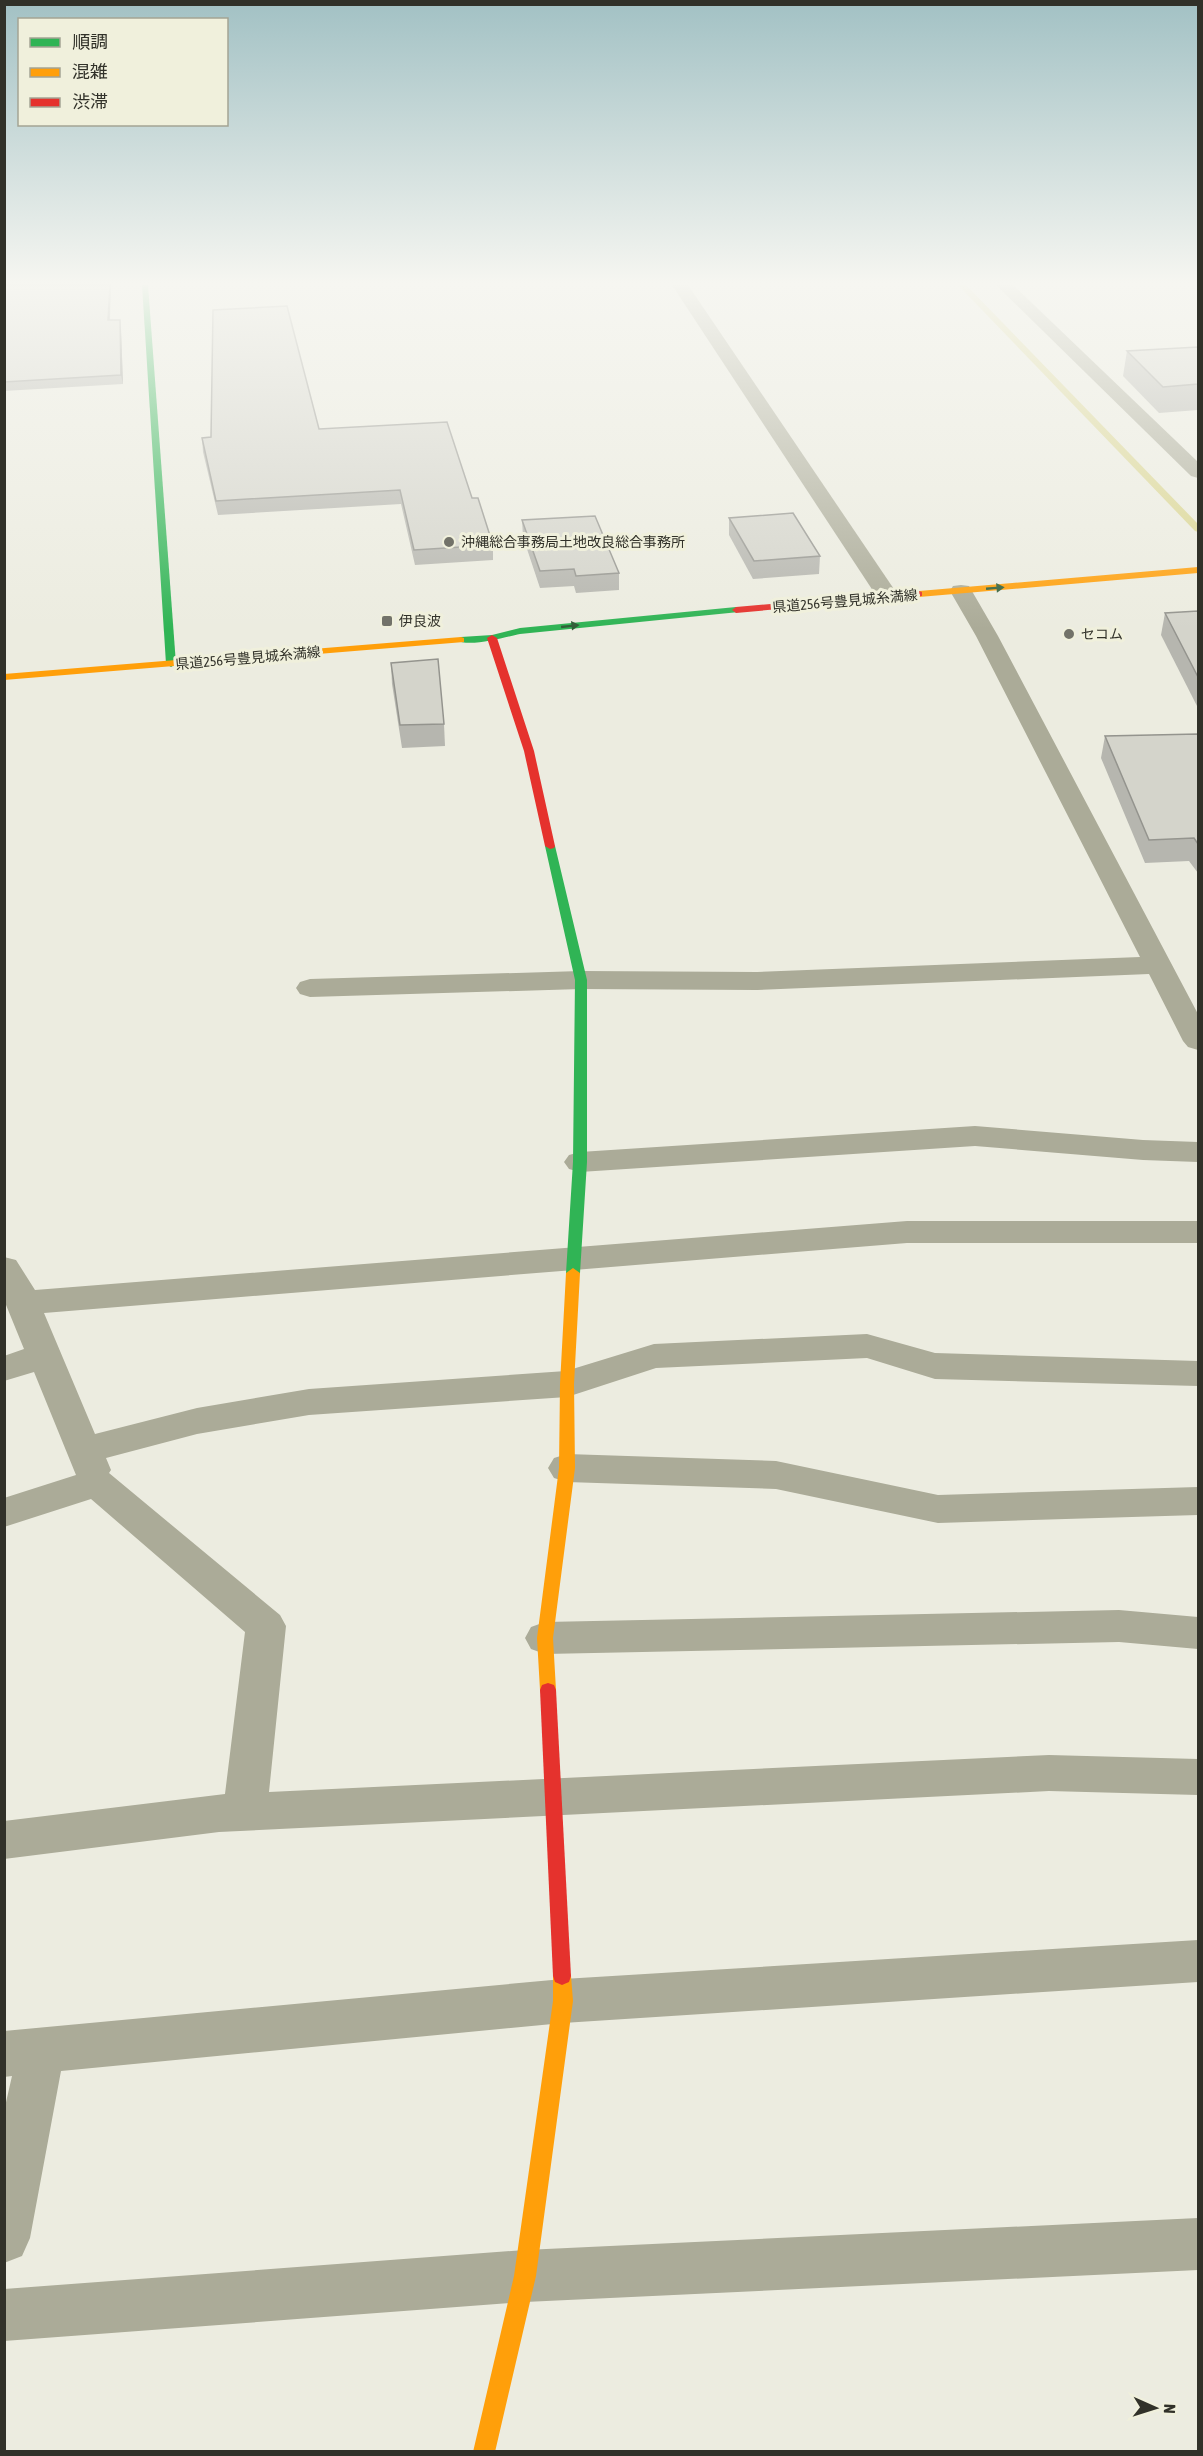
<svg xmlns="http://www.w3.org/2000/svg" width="1203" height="2456" font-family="'Asap Condensed','Noto Sans JP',sans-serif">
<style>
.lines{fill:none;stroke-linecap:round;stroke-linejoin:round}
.stream{fill:#d9d48d;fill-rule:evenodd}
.street{fill:#abab98;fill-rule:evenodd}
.fast{fill:#30b455;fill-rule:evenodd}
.slow{fill:#ff9f0a;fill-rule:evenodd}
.jam{fill:#e5322d;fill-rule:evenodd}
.wall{fill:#b6b6af}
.shaded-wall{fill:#94948e}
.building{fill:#d4d4cb;stroke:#94948e;stroke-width:1.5}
.oneway{fill:#315f38}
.poi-dot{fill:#727269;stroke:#f0f0dc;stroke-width:2}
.labels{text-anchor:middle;stroke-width:6;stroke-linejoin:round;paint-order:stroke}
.far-poi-label{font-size:14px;fill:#313129;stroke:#f0f0dc;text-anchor:start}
.far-street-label{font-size:14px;fill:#313129;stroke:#f0f0dc}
</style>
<rect width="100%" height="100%" fill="#ecece0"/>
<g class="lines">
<path class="stream" d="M 958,285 L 966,285 L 1198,524 L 1198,532 L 1195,531 Z"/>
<g class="street">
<path d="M 672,285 L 688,285 L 900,598 L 897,603 L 889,605 L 881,603 Z"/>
<path d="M 996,285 L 1013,285 L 1198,462 L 1198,478 L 1191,476 Z"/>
<path d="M 961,585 L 969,586 L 998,636 L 1198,1014 L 1198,1050 L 1188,1047 L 1183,1041 L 1149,974 L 757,990 L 581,989 L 310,997 L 300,994 L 296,988 L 300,982 L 310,979 L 581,971 L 757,972 L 1140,957 L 976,636 L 950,591 L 953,586 Z"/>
<path d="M 975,1126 L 1143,1140 L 1198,1142 L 1198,1162 L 1143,1160 L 975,1146 L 580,1172 L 569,1169 L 564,1162 L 569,1155 L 580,1152 Z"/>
<path d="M 907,1221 L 1198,1221 L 1198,1243 L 907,1243 L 44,1313 L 95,1434 L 197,1408 L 309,1389 L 566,1371 L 654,1344 L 867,1334 L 935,1353 L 1198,1361 L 1198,1386 L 935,1379 L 867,1358 L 656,1368 L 567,1397 L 309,1415 L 197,1434 L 106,1458 L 111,1470 L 109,1473 L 280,1615 L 286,1626 L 269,1792 L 1049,1755 L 1198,1759 L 1198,1795 L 1049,1791 L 219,1832 L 4,1859 L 4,1821 L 225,1794 L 245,1632 L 91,1499 L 4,1527 L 4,1498 L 76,1475 L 34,1372 L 4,1381 L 4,1356 L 24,1349 L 4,1300 L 4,1257 L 16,1260 L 35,1290 Z"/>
<path d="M 567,1454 L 776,1461 L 938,1495 L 1198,1487 L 1198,1515 L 938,1523 L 776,1489 L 567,1482 L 554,1478 L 548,1468 L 554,1458 Z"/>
<path d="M 1119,1610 L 1198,1617 L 1198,1649 L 1119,1642 L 545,1654 L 531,1649 L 525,1638 L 531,1627 L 545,1622 Z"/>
<path d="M 1198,1940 L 1198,1982 L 563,2023 L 61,2071 L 30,2238 L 22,2256 L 4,2263 L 4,2111 L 12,2076 L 4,2077 L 4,2031 L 563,1979 Z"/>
<path d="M 1198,2218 L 1198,2270 L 525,2302 L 4,2341 L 4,2289 L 525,2250 Z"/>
</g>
<g class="fast">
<path d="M 142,285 L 148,285 L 176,664 L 171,667 L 166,664 Z"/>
<path d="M 736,607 L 740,610 L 739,612 L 520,634 C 505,637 469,648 456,640 L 461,637 L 492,635 L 520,628 Z"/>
<path d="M 550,843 L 555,846 L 587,980 L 587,1162 L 580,1273 L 573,1278 L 566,1273 L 573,1162 L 575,980 L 545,846 Z"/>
</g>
<g class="slow">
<path d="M 1198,567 L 1198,573 L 919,597 L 915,594 L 919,591 Z"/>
<path d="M 461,637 L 464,638 L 464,642 L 4,680 L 4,674 Z"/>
<path d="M 573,1268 L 580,1273 L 574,1384 L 575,1468 L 553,1638 L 556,1690 L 554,1695 L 548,1697 L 542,1695 L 540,1690 L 537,1638 L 559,1468 L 560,1384 L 566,1273 Z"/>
<path d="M 562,1967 L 569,1970 L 571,1976 L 573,2001 L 536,2276 L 495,2452 L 473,2452 L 514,2276 L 553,2001 L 553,1976 L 555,1970 Z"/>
</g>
<g class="jam">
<path d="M 919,591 L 922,592 L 922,596 L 736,613 L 732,610 L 736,607 Z"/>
<path d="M 492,635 L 497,638 L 534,751 L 555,846 L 554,848 L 550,849 L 545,846 L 524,751 L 487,638 Z"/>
<path d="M 548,1683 L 554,1685 L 556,1690 L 571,1976 L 569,1982 L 562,1985 L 555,1982 L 553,1976 L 540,1690 L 542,1685 Z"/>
</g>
</g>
<g class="wall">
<path d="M 4,285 L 111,285 L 110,320 L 121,329 L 123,384 L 4,391 Z"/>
<path d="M 1198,347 L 1198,410 L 1159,413 L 1123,376 L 1127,351 Z"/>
<path d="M 319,429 L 472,498 L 493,545 L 493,560 L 415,565 L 401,504 L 218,515 L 203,452 L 202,438 Z"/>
<path d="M 729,518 L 820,556 L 819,574 L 753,579 L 729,535 Z"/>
<path d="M 522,520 L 619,573 L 619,590 L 576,593 L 574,586 L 540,588 L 523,537 Z"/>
<path d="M 1198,611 L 1198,708 L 1161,635 L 1165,613 Z"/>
<path d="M 391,663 L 444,724 L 445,746 L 402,748 L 392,684 Z"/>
<path d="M 1198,734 L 1198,873 L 1189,861 L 1145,863 L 1101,758 L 1105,736 Z"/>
</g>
<g class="shaded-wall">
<path d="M 110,285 L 111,285 L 109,329 L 108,320 Z"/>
<path d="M 120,320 L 121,329 L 123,384 L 121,375 Z"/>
</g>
<g class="building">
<path d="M 4,285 L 110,285 L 108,320 L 120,320 L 121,375 L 4,382 Z"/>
<path d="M 287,306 L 319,429 L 447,422 L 472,498 L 478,498 L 493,545 L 414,550 L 400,490 L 216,501 L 202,438 L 211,437 L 213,310 Z"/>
<path d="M 1198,347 L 1198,384 L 1163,387 L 1127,351 Z"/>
<path d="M 793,513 L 820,556 L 754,561 L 729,518 Z"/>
<path d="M 595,516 L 619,573 L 576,576 L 574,569 L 540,571 L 522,520 Z"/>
<path d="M 1198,611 L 1198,677 L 1165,613 Z"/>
<path d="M 438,659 L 444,724 L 400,725 L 391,663 Z"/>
<path d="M 1198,734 L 1198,844 L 1194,838 L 1149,840 L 1105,736 Z"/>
</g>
<defs><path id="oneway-solid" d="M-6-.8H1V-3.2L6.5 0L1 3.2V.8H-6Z" transform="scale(1.5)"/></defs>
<g class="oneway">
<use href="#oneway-solid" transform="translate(995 588) rotate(-5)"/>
<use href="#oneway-solid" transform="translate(570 626) rotate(-6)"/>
</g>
<linearGradient id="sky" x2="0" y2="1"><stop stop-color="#a2c1c4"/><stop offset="0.45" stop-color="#f6f6f1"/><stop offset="1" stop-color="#f6f6f1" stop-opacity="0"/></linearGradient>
<rect width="1203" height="629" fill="url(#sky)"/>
<g class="poi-dot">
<circle cx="449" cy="542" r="6"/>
<rect x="381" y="615" width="12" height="12" rx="3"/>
<circle cx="1069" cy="634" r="6"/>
</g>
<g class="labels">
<g class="far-poi-label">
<text x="461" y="547">沖縄総合事務局土地改良総合事務所</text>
<text x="399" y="626">伊良波</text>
<text x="1081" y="639">セコム</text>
</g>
<g class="far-street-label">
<text transform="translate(845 601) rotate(-5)" y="5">県道256号豊見城糸満線</text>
<text transform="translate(248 658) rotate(-5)" y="5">県道256号豊見城糸満線</text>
</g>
</g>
<rect width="1203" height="2456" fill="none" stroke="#313129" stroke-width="12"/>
<rect x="18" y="18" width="210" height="108" fill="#f0f0dc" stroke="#a4a494" stroke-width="1.5"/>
<rect x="30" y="38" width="30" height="9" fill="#30b455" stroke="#a4a494" stroke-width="1.5"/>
<text x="72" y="48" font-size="18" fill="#313129">順調</text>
<rect x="30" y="68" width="30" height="9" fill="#ff9f0a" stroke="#a4a494" stroke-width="1.5"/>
<text x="72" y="78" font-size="18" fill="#313129">混雑</text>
<rect x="30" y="98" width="30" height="9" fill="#e5322d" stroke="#a4a494" stroke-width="1.5"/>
<text x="72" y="108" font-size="18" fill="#313129">渋滞</text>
<g transform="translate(1155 2408) rotate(93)" stroke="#f0f0dc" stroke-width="4.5" paint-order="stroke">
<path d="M0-4.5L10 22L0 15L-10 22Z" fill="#313129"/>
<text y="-9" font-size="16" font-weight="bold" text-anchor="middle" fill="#313129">N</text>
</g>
</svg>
